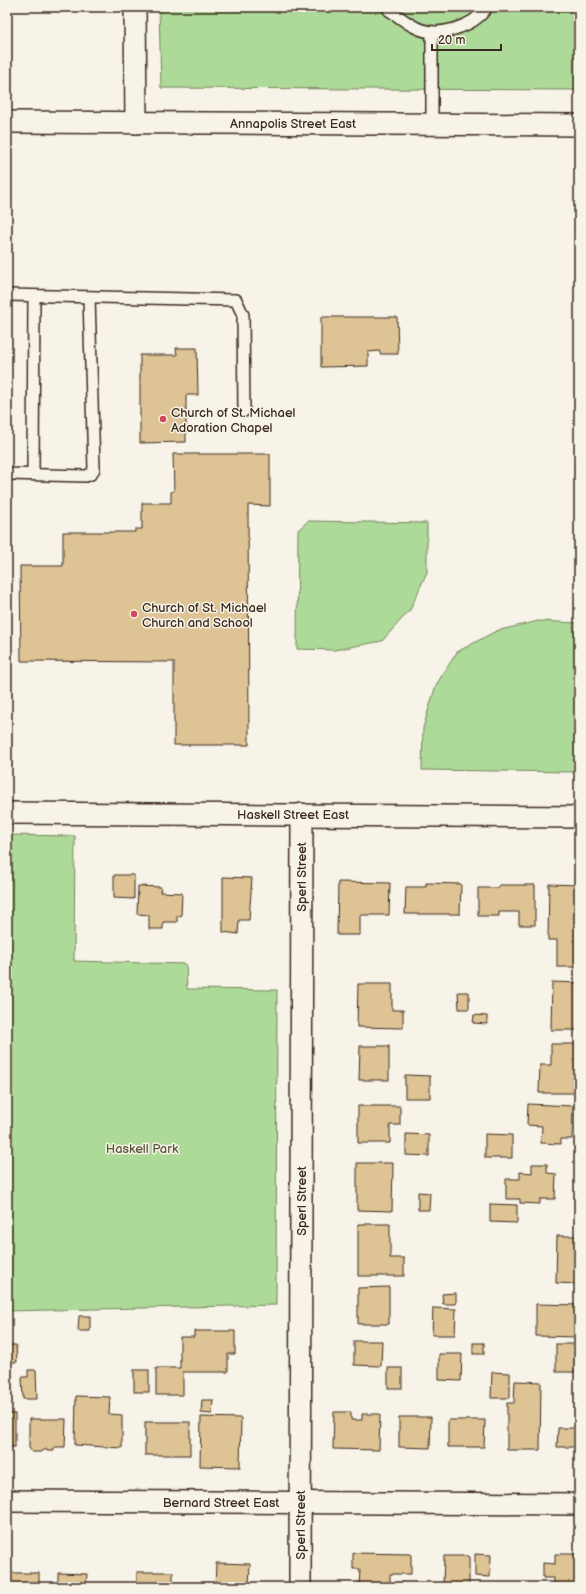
<svg xmlns="http://www.w3.org/2000/svg" width="586" height="1594" font-family="'Balsamiq Sans',sans-serif">
<style>
.green{fill:#adda98;stroke:#74825b}
.building{fill:#dec494;stroke:#3b2a1e}
.lines{fill:none;stroke-linecap:round;stroke-linejoin:round}
.service-casing{stroke:#3b2a1e;stroke-width:14}
.minor-casing{stroke:#3b2a1e;stroke-width:24}
.service{stroke:#f7f3e8;stroke-width:11}
.minor{stroke:#f7f3e8;stroke-width:21}
.poi-dot{fill:#d1495b;stroke:#f7f3e8;stroke-width:1.5}
.labels{text-anchor:middle;stroke-width:3;stroke-linejoin:round;paint-order:stroke}
.street-label{font-size:13px;fill:#3b2a1e;stroke:#f7f3e8}
.poi-label{font-size:13px;fill:#3b2a1e;stroke:#f7f3e8;text-anchor:start}
.park-label{font-size:13px;fill:#58563c;stroke:#f7f3e8}
</style>
<rect width="100%" height="100%" fill="#f7f3e8"/>
<filter id="ink" filterUnits="userSpaceOnUse"><feTurbulence type="fractalNoise" baseFrequency=".025" numOctaves="2"/><feDisplacementMap in="SourceGraphic" scale="8" xChannelSelector="R" yChannelSelector="G"/><feConvolveMatrix kernelMatrix="1 2 1 2 8 2 1 2 1" color-interpolation-filters="sRGB"/></filter>
<g filter="url(#ink)">
<g class="green">
<path d="M 159,7 L 579,7 L 579,90 L 161,88 Z"/>
<path d="M 308,521 L 427,523 L 427,572 L 410,610 L 382,641 L 334,650 L 297,649 L 298,530 Z"/>
<path d="M 538,621 L 579,623 L 579,769 L 576,772 L 422,770 L 423,728 L 436,685 L 457,652 L 496,631 Z"/>
<path d="M 7,835 L 75,836 L 74,961 L 186,964 L 187,989 L 277,990 L 276,1305 L 7,1311 Z"/>
</g>
<g class="building">
<path d="M 321,317 L 397,317 L 398,354 L 380,354 L 380,351 L 368,352 L 368,366 L 321,367 Z"/>
<path d="M 176,348 L 197,348 L 198,395 L 186,395 L 186,442 L 140,443 L 140,355 L 177,355 Z"/>
<path d="M 173,454 L 270,454 L 270,506 L 248,505 L 249,745 L 174,745 L 174,662 L 21,661 L 20,566 L 63,566 L 63,532 L 135,532 L 135,529 L 142,529 L 142,503 L 171,503 L 171,492 L 174,491 Z"/>
<path d="M 114,875 L 134,875 L 134,899 L 114,898 Z"/>
<path d="M 223,877 L 252,878 L 249,920 L 239,920 L 238,934 L 223,932 Z"/>
<path d="M 338,882 L 390,883 L 389,915 L 360,915 L 360,935 L 337,935 Z"/>
<path d="M 426,883 L 461,884 L 460,914 L 405,914 L 406,887 L 426,887 Z"/>
<path d="M 549,884 L 579,885 L 579,967 L 557,967 L 557,940 L 548,940 Z"/>
<path d="M 499,885 L 535,885 L 535,925 L 519,925 L 519,912 L 499,912 L 499,916 L 478,916 L 478,888 L 499,888 Z"/>
<path d="M 138,886 L 161,887 L 160,892 L 182,893 L 181,916 L 177,916 L 177,922 L 163,922 L 163,929 L 149,929 L 149,915 L 137,914 Z"/>
<path d="M 552,982 L 579,983 L 579,1030 L 551,1030 Z"/>
<path d="M 358,984 L 392,984 L 392,1010 L 403,1010 L 403,1028 L 357,1027 Z"/>
<path d="M 458,992 L 469,992 L 469,1009 L 459,1009 Z"/>
<path d="M 474,1015 L 487,1016 L 487,1024 L 473,1023 Z"/>
<path d="M 551,1044 L 579,1044 L 579,1093 L 539,1093 L 540,1065 L 551,1065 Z"/>
<path d="M 360,1046 L 389,1046 L 389,1080 L 359,1080 Z"/>
<path d="M 405,1075 L 430,1076 L 430,1098 L 405,1098 Z"/>
<path d="M 528,1104 L 573,1106 L 572,1139 L 561,1139 L 561,1144 L 541,1143 L 542,1126 L 527,1125 Z"/>
<path d="M 358,1106 L 400,1106 L 400,1125 L 390,1125 L 390,1143 L 358,1143 Z"/>
<path d="M 406,1134 L 429,1135 L 429,1156 L 406,1155 Z"/>
<path d="M 485,1134 L 512,1135 L 512,1158 L 485,1158 Z"/>
<path d="M 357,1163 L 393,1163 L 392,1211 L 357,1210 Z"/>
<path d="M 532,1164 L 547,1164 L 547,1173 L 556,1174 L 555,1199 L 540,1199 L 540,1204 L 520,1203 L 520,1199 L 506,1199 L 506,1179 L 520,1179 L 520,1172 L 532,1173 Z"/>
<path d="M 418,1192 L 430,1193 L 429,1210 L 418,1210 Z"/>
<path d="M 490,1204 L 517,1205 L 517,1223 L 490,1222 Z"/>
<path d="M 358,1224 L 390,1224 L 390,1258 L 404,1258 L 404,1276 L 358,1276 Z"/>
<path d="M 557,1236 L 579,1236 L 579,1284 L 556,1283 Z"/>
<path d="M 389,1287 L 389,1324 L 358,1324 L 358,1288 Z"/>
<path d="M 456,1293 L 456,1304 L 443,1304 L 442,1294 Z"/>
<path d="M 536,1304 L 579,1305 L 579,1337 L 536,1336 Z"/>
<path d="M 433,1308 L 456,1309 L 455,1335 L 432,1335 Z"/>
<path d="M 79,1316 L 90,1316 L 90,1331 L 78,1331 Z"/>
<path d="M 194,1331 L 235,1331 L 235,1354 L 228,1354 L 228,1372 L 183,1372 L 183,1395 L 156,1395 L 156,1368 L 180,1368 L 180,1337 L 194,1337 Z"/>
<path d="M 354,1341 L 382,1341 L 381,1366 L 354,1365 Z"/>
<rect x="473" y="1343" width="11" height="11"/>
<rect x="556" y="1344" width="23" height="28"/>
<path d="M 7,1345 L 16,1345 L 17,1362 L 7,1362 Z"/>
<path d="M 439,1354 L 462,1354 L 461,1381 L 439,1380 Z"/>
<rect x="388" y="1368" width="14" height="20"/>
<path d="M 28,1370 L 36,1370 L 37,1399 L 23,1399 L 22,1377 L 28,1377 Z"/>
<rect x="134" y="1370" width="15" height="22"/>
<path d="M 492,1372 L 510,1373 L 510,1398 L 491,1398 Z"/>
<path d="M 515,1381 L 541,1382 L 540,1450 L 507,1450 L 507,1403 L 514,1403 Z"/>
<path d="M 76,1396 L 110,1397 L 109,1414 L 122,1415 L 122,1448 L 75,1445 Z"/>
<path d="M 202,1400 L 213,1400 L 212,1414 L 201,1413 Z"/>
<path d="M 334,1412 L 351,1412 L 351,1420 L 362,1420 L 362,1414 L 380,1414 L 379,1450 L 333,1449 Z"/>
<rect x="7" y="1414" width="8" height="33"/>
<path d="M 201,1417 L 241,1418 L 240,1467 L 200,1466 Z"/>
<path d="M 399,1417 L 431,1417 L 430,1448 L 399,1447 Z"/>
<path d="M 29,1419 L 66,1419 L 65,1447 L 54,1447 L 54,1451 L 47,1451 L 46,1449 L 41,1452 L 32,1452 L 29,1448 Z"/>
<path d="M 448,1420 L 485,1420 L 484,1447 L 448,1447 Z"/>
<rect x="145" y="1422" width="45" height="33"/>
<path d="M 558,1428 L 579,1428 L 579,1455 L 577,1455 L 577,1447 L 557,1447 Z"/>
<path d="M 353,1553 L 411,1554 L 411,1574 L 390,1574 L 390,1587 L 359,1587 L 360,1569 L 353,1569 Z"/>
<path d="M 475,1554 L 491,1555 L 490,1577 L 475,1576 Z"/>
<path d="M 555,1554 L 579,1554 L 579,1587 L 554,1587 L 554,1578 L 543,1578 L 543,1563 L 555,1564 Z"/>
<path d="M 444,1556 L 469,1556 L 469,1587 L 443,1587 Z"/>
<path d="M 216,1563 L 250,1564 L 249,1587 L 215,1587 Z"/>
<rect x="137" y="1572" width="36" height="15"/>
<rect x="7" y="1573" width="32" height="14"/>
<path d="M 58,1573 L 87,1574 L 86,1587 L 58,1587 Z"/>
</g>
<g class="lines">
<defs>
<g id="service">
<path d="M 388,7 L 389,10 C 397,15 406,23 415,27 C 437,39 474,27 487,7"/>
<path d="M 432,124 L 432,32"/>
<path d="M 7,295 L 236,300 L 243,315 L 244,411"/>
<path d="M 7,474 L 86,476 L 91,474 L 94,469 L 89,297"/>
<path d="M 33,474 L 34,296"/>
</g>
<g id="minor">
<path d="M 135,7 L 136,123"/>
<path d="M 7,122 L 579,125"/>
<path d="M 7,813 L 579,817"/>
<path d="M 7,1501 L 579,1504"/>
<path d="M 300,1587 L 302,814"/>
</g>
</defs>
<use href="#service" class="service-casing"/>
<use href="#minor" class="minor-casing"/>
<use href="#service" class="service"/>
<use href="#minor" class="minor"/>
</g>
</g>
<g class="poi-dot">
<circle cx="163" cy="419" r="4"/>
<circle cx="134" cy="614" r="4"/>
</g>
<g class="labels">
<g class="street-label">
<text x="293" y="128">Annapolis Street East</text>
<text x="293" y="819">Haskell Street East</text>
<text transform="translate(301 877) rotate(-90)" y="5">Sperl Street</text>
<text transform="translate(301 1201) rotate(-90)" y="5">Sperl Street</text>
<text x="221" y="1507">Bernard Street East</text>
<text transform="translate(300 1525) rotate(-90)" y="5">Sperl Street</text>
</g>
<g class="poi-label">
<text x="171" y="417">Church of St. Michael<tspan x="171" dy="15">Adoration Chapel</tspan></text>
<text x="142" y="612">Church of St. Michael<tspan x="142" dy="15">Church and School</tspan></text>
</g>
<g class="park-label">
<text x="142" y="1153">Haskell Park</text>
</g>
</g>
<rect width="586" height="1594" fill="none" stroke="#f7f3e8" stroke-width="24"/>
<rect x="12" y="12" width="562" height="1570" fill="none" stroke="#3b2a1e" stroke-width="1.5" filter="url(#ink)"/>
<path d="M432 44v6h69v-6" fill="none" stroke="#3b2a1e" stroke-width="2"/>
<text x="438" y="44" font-size="12" fill="#3b2a1e" stroke="#f7f3e8" stroke-width="3" paint-order="stroke">20 m</text>
</svg>
